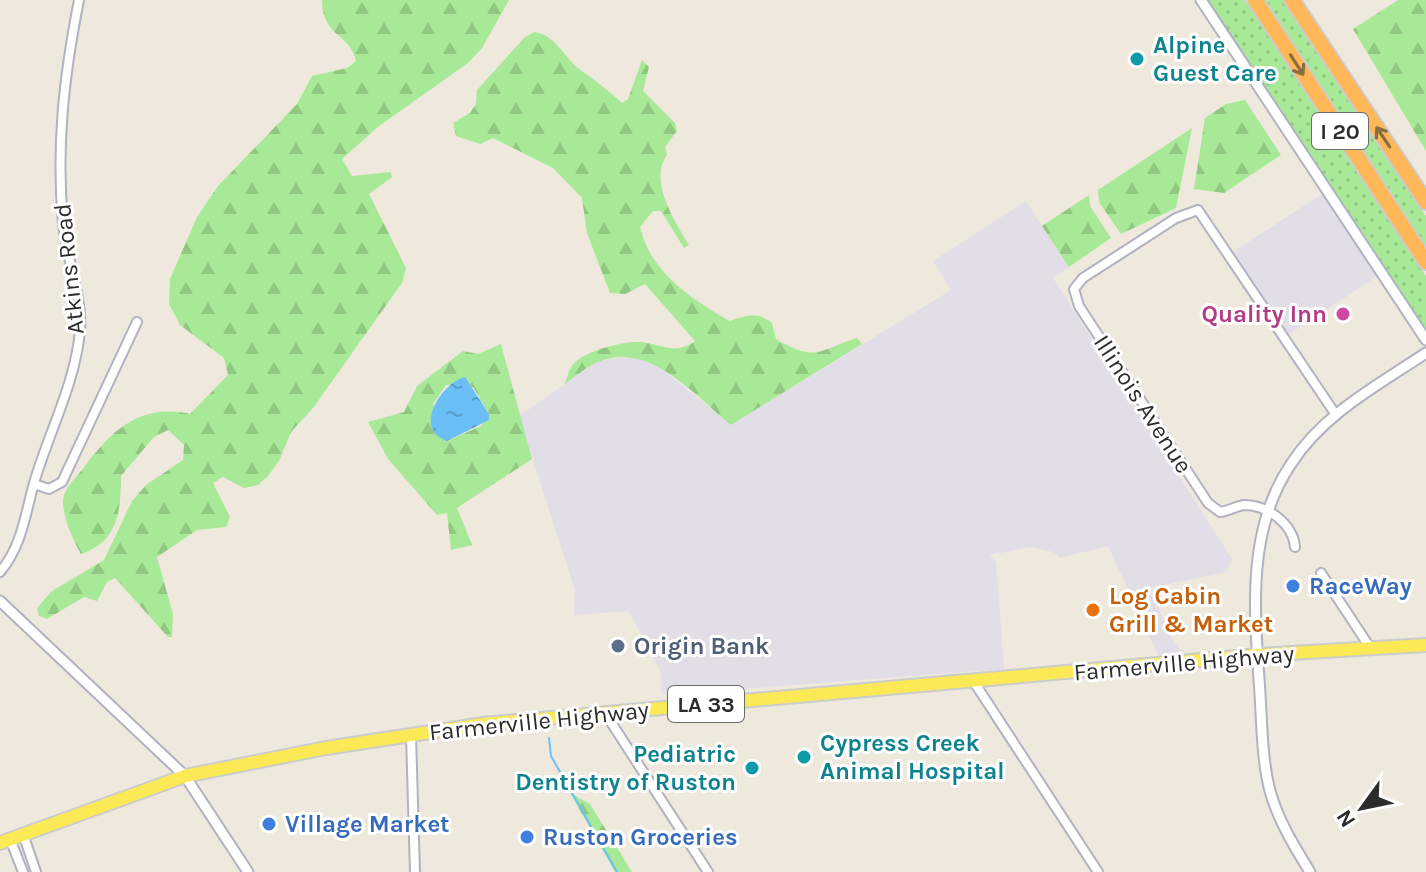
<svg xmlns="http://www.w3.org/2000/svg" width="1426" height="872" font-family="Karla,sans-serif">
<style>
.industrial{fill:#e2dee7}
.grass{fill:url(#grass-dots)}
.forest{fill:url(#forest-firs);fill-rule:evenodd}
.water{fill:url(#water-ripples)}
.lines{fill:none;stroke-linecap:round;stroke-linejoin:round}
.stream{stroke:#6abff7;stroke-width:2}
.minor-casing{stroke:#b1b2c1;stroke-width:12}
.tertiary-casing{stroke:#b1b2c1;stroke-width:13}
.primary-casing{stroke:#ccc;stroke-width:16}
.motorway-casing{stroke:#ccc;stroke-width:18}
.minor{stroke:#fff;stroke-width:8}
.tertiary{stroke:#fff;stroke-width:9}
.primary{stroke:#fbea56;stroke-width:12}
.motorway{stroke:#ffb758;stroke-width:14}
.oneway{stroke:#8b6b40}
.culture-dot{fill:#0f9aa8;stroke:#fff;stroke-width:3}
.hotel-dot{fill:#d1479c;stroke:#fff;stroke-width:3}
.shop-dot{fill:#3f7fe0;stroke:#fff;stroke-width:3}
.food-dot{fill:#e8710a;stroke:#fff;stroke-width:3}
.service-dot{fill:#5c6f8a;stroke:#fff;stroke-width:3}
.labels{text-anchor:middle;stroke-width:6;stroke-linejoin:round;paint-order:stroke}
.shield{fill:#fff;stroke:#6b6b6b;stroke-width:2}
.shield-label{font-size:22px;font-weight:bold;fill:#2c2c2c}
.culture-label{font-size:24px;font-weight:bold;fill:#0d838f;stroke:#fff;text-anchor:start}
.street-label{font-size:24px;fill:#2c2c2c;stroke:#fff}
.hotel-label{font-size:24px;font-weight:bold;fill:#b23c85;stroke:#fff;text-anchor:end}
.shop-label{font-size:24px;font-weight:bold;fill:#366cbe;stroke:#fff;text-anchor:start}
.food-label{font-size:24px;font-weight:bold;fill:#c56008;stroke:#fff;text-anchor:start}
.service-label{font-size:24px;font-weight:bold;fill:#4e5e75;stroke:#fff;text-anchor:start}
</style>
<defs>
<pattern id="grass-dots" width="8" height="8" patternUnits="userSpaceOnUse" patternTransform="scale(2)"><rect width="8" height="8" fill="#a7e996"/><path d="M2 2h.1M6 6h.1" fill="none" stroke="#90c881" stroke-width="1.8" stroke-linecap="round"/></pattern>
<pattern id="forest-firs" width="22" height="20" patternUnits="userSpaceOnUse" patternTransform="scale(2)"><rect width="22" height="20" fill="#a7e996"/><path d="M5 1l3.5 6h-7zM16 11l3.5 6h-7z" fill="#90c881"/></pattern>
<pattern id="water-ripples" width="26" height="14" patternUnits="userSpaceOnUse" patternTransform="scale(2)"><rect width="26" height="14" fill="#6abff7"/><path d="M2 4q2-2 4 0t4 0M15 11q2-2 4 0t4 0" fill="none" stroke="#579bc8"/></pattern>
</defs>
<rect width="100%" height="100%" fill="#efe9dd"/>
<g class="industrial">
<path d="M 1325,192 L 1379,275 L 1288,335 L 1233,252 Z"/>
<path d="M 1026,201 L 1069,267 L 1053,278 L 1232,559 L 1227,572 L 1150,588 L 1173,641 L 1180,650 L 1186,651 L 1158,655 L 1108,546 L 1060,558 L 1053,552 L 1030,547 L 990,555 L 996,562 L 1004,669 L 662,695 L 661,673 L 629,611 L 574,615 L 575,591 L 519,416 L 598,361 L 635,356 L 654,363 L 731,425 L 951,290 L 933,261 Z"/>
</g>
<g class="grass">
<path d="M 1207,0 L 1245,0 L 1426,276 L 1426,331 Z"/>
<path d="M 1262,0 L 1285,0 L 1426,216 L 1426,250 Z"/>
</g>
<g class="forest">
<path d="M 322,0 L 509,0 L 482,48 L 468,63 L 379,126 L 342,159 L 352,176 L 391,172 L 392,177 L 369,194 L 406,268 L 402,283 L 313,408 L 291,432 L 279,461 L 268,476 L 258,485 L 244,488 L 223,477 L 213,483 L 230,517 L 226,527 L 197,530 L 157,557 L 173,614 L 172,637 L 168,637 L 115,578 L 107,582 L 97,601 L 84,597 L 47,619 L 39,616 L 37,608 L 52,591 L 104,560 L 132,501 L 146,485 L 183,460 L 184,445 L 168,430 L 154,437 L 121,476 C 121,511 118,542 81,554 C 73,540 63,518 63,502 C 63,490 75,478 82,470 C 111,431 139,403 190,414 L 228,375 L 224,358 L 180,325 L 169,304 L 170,279 L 197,217 L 218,186 L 297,104 L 312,76 L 347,68 L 356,61 C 350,33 322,37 322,0 Z"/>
<path d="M 1398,0 L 1426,0 L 1426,151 L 1353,29 Z"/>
<path d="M 534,32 C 556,34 565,60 582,71 C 596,81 609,91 622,103 L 628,99 L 642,60 L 649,67 L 643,91 L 675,123 L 677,131 L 665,147 L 667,155 C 648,181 675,222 689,245 L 684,248 L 661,211 L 653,211 L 640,227 C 651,273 691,299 730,321 C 748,315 757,311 772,323 L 776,339 C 817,363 818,350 857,338 L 862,344 L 731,425 C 695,396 648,338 596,363 C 585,368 575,377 565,384 C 567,379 568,371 572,366 C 581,352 620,342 636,342 C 661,342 673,357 695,341 L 645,284 L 625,294 L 610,293 L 587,233 L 582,198 L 553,168 L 493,138 L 480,144 L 456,136 L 453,123 L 470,113 L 476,104 L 477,90 L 525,37 Z"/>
<path d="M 1245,100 L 1281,155 L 1224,193 L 1194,189 L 1205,118 L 1226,104 Z"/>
<path d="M 1192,128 L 1176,208 L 1121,234 L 1099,202 L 1098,190 Z"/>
<path d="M 1089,195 L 1090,206 L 1111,238 L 1069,267 L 1042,226 Z"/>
<path d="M 501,344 L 532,459 L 457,508 L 472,545 L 451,550 L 447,513 L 437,515 L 388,459 L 368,422 L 404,412 L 417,386 L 463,351 L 478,354 ZM 446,385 L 473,387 L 489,414 L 481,426 L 447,441 L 433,404 Z"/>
<path d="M 570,793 L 590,804 L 632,872 L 615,872 Z"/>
</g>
<path class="water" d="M 465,377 L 489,414 L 489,420 L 447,441 C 412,429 441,383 465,377 Z"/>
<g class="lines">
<path class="stream" d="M 549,738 L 551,756 L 617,872"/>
<defs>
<g id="minor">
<path d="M 34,484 L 49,489 L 62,482 L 137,322"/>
<path d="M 1295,547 C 1293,524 1268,505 1244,505 C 1236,506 1229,511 1220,512 L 1208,503 L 1079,306 L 1074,289 L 1083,278 L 1176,218 L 1198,210 L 1336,415"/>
<path d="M 0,572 C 22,546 25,515 34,483 C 49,432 75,384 80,331 C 83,297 66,258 63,223 C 56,146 64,76 79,0"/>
<path d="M 1321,573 L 1369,646"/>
<path d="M 974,682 L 1098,872"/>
<path d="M 605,713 L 708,872"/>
<path d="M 411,735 L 415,872"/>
<path d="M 23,834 L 36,872"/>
<path d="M 10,839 L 23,872"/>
</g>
<g id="tertiary">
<path d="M 1201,0 L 1426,340"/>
<path d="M 0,601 L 185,776 L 248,872"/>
<path d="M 1310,872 C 1294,846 1278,820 1270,791 C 1262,760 1262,726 1260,694 C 1255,616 1245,532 1291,464 C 1323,414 1378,385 1426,353"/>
</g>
<path id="primary" d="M 0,843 L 185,776 L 326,748 L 483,724 L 1258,655 L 1426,645"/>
<g id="motorway">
<path d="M 1255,0 L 1426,262"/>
<path d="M 1292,0 L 1426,202"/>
</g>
</defs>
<use href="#minor" class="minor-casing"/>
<use href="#tertiary" class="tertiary-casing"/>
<use href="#primary" class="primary-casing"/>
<use href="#motorway" class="motorway-casing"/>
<use href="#minor" class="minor"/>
<use href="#tertiary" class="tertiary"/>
<use href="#primary" class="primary"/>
<use href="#motorway" class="motorway"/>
</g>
<defs><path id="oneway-shaft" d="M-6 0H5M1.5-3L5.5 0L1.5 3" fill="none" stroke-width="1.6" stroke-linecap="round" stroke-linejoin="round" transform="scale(2)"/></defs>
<g class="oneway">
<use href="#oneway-shaft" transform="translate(1297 65) rotate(57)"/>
<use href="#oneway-shaft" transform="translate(1383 137) rotate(-124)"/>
</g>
<g class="culture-dot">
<circle cx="1137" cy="59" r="8"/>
<circle cx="804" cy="757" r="8"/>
<circle cx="752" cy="768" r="8"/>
</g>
<circle class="hotel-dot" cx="1343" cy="314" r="8"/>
<g class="shop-dot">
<circle cx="1293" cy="586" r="8"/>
<circle cx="269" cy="824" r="8"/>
<circle cx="527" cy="837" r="8"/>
</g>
<circle class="food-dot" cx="1093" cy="610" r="8"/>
<circle class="service-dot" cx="618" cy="646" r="8"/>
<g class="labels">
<g class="shield">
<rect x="1312" y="113" width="56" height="36" rx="6"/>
<rect x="668" y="686" width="76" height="36" rx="6"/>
</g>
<g class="shield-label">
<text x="1340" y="139">I 20</text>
<text x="706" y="712">LA 33</text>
</g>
<g class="culture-label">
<text x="1153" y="53">Alpine<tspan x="1153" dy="28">Guest Care</tspan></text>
<text x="820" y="751">Cypress Creek<tspan x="820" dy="28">Animal Hospital</tspan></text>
<text x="736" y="762" text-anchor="end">Pediatric<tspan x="736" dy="28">Dentistry of Ruston</tspan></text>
</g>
<g class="street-label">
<text transform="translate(69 269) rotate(-96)" y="8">Atkins Road</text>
<text transform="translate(1143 404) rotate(57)" y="8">Illinois Avenue</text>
<text transform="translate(1184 663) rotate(-5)" y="8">Farmerville Highway</text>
<text transform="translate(539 721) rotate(-6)" y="8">Farmerville Highway</text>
</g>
<g class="hotel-label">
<text x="1327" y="322">Quality Inn</text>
</g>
<g class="shop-label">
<text x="1309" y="594">RaceWay</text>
<text x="285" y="832">Village Market</text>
<text x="543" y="845">Ruston Groceries</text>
</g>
<g class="food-label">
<text x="1109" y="604">Log Cabin<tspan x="1109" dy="28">Grill &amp; Market</tspan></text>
</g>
<g class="service-label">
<text x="634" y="654">Origin Bank</text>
</g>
</g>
<g transform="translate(1362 808) rotate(237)" stroke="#ffffff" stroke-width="6" paint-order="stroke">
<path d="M0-6L14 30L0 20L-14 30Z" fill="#2c2c2c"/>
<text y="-12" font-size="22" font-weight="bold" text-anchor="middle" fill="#2c2c2c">N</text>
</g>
</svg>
